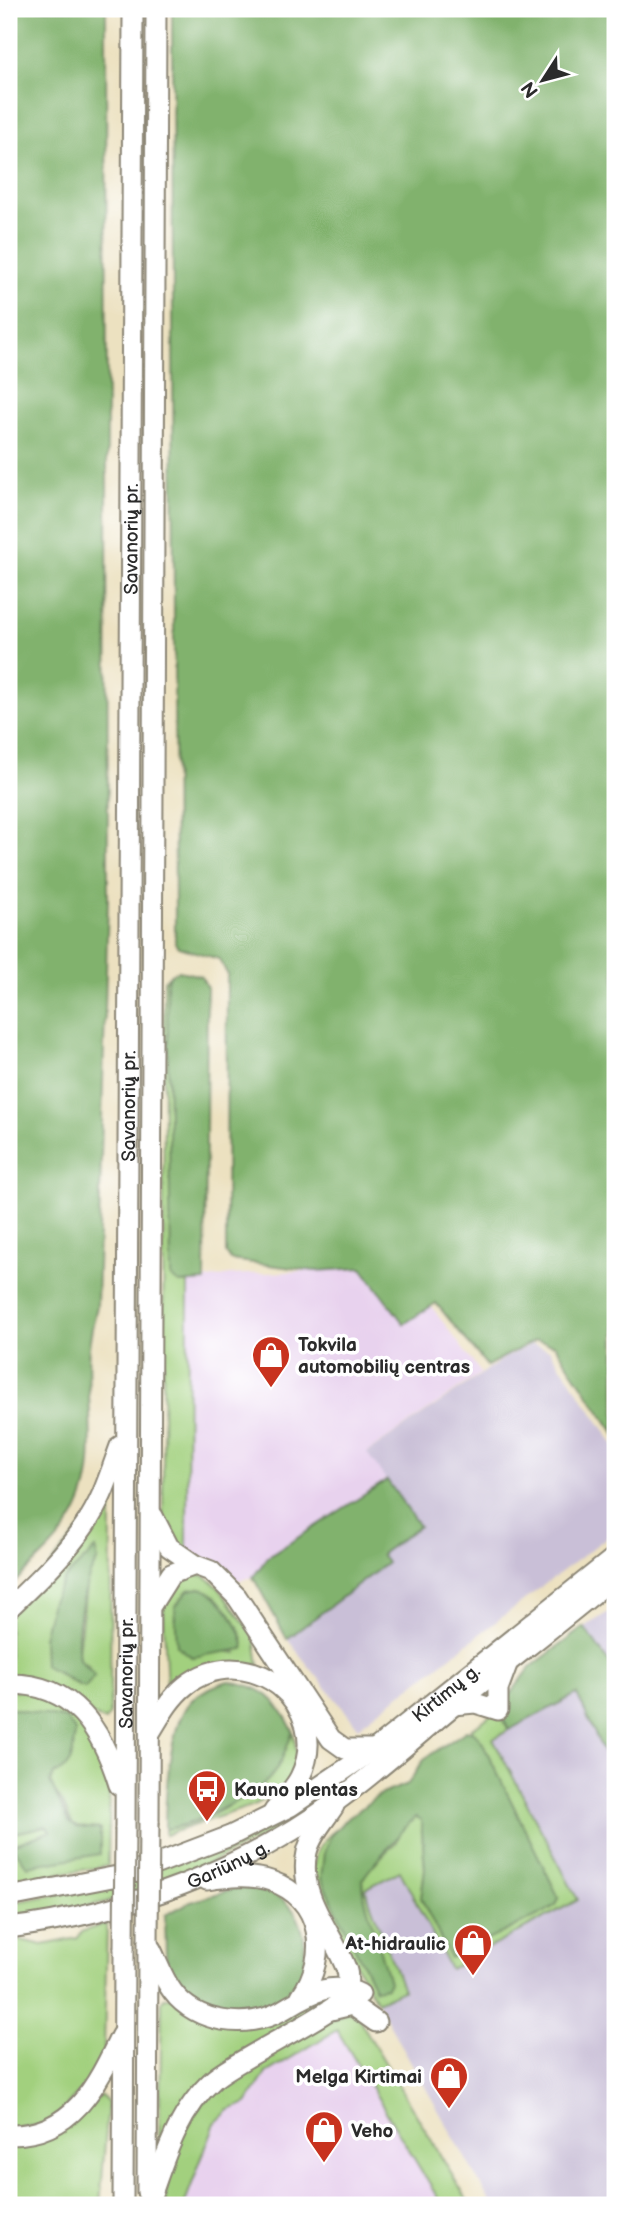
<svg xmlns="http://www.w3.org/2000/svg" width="624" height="2214" font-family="'Balsamiq Sans',sans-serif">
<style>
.built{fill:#e8d2ee}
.industrial{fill:#c9bfd7}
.green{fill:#a2d07e;stroke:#667e54;stroke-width:2;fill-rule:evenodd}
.forest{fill:#81b26d;stroke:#566e4c;stroke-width:2}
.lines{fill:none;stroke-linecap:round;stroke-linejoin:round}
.trunk-casing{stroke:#8c8676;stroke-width:23}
.trunk{stroke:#fff;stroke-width:19}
.trunk-bridge-casing{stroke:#8c8676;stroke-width:23;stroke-linecap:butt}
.trunk-bridge{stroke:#fff;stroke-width:19}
.labels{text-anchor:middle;stroke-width:7;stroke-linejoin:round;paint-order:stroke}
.street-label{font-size:19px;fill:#2b2b2b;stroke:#fff}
.poi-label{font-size:19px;font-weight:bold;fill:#2b2b2b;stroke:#fff;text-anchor:start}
</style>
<rect width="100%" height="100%" fill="#fff"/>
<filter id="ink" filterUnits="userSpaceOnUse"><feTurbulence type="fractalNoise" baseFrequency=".0143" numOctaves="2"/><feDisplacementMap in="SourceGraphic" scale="14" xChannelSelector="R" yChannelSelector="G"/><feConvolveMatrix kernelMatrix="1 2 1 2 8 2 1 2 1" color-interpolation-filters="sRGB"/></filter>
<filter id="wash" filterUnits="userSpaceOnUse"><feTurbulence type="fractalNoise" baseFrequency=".00686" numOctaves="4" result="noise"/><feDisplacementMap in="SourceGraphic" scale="28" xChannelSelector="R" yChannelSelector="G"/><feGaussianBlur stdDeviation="1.57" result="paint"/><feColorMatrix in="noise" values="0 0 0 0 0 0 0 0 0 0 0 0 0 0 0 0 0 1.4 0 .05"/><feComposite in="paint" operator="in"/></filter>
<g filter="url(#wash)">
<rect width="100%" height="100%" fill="#ece1c0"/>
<g class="built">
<path d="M 362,1268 L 404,1324 L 431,1306 L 481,1373 L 368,1452 L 387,1480 L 269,1557 L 253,1577 L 233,1582 L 187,1552 L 188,1283 L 230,1275 Z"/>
<path d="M 337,2029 L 442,2205 L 184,2205 L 215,2123 L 229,2110 L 247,2102 L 266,2073 Z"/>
</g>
<g class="industrial">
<path d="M 532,1344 L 550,1350 L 615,1446 L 615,1531 L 358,1727 L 287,1639 L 387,1563 L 380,1554 L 419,1526 L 367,1453 L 503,1359 Z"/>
<path d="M 615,1609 L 615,1671 L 584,1627 Z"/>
<path d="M 577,1694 L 615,1778 L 615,2205 L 492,2205 L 377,2002 L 403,1989 L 365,1889 L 400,1870 L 578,1900 L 493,1739 Z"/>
</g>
<g class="green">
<path d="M 171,974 L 167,981 L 179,1283 L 188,1283 L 187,1552 L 176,1546 L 163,1523 L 164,981 Z"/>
<path d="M 111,1492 L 110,1714 L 105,1721 L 9,1677 L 9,1615 ZM 88,1557 L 98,1560 L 87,1578 L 78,1652 L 79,1659 L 89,1666 L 79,1686 L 44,1665 L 75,1570 Z"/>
<path d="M 184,1572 L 205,1576 L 219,1588 L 255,1638 L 259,1665 L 167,1692 L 163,1597 ZM 199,1588 L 217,1599 L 237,1653 L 223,1651 L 193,1657 L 177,1646 L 177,1629 Z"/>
<path d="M 21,1690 C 35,1695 55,1699 67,1707 C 121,1746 108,1808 108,1866 L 9,1881 L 9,1834 L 47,1826 L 52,1831 L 100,1854 L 99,1829 C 65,1827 76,1828 62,1802 C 57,1794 52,1791 50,1781 L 66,1719 L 9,1708 L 9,1691 Z"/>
<path d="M 498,1710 L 509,1730 L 493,1739 L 578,1900 L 450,1969 L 400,1871 L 365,1889 L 403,1990 L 377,2002 C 364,1978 314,1897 313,1876 C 312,1855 321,1842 336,1829 L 332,1834 L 364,1896 L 363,1879 L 366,1872 L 395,1843 L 408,1821 L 416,1817 L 421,1820 L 425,1869 L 422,1890 L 450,1958 L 545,1912 L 558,1898 L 482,1742 L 474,1732 L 469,1731 Z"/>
<path d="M 293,1731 L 298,1761 L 290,1779 L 280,1792 L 254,1805 L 165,1835 L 165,1829 C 217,1824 275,1780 293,1731 Z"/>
<path d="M 334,1787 L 336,1792 C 265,1839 191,1877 109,1901 C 77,1910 42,1913 9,1918 L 9,1903 L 108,1885 Z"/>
<path d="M 107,1923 L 104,2050 L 98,2073 L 49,2124 L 9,2129 L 9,1942 L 21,1940 L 43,1945 L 78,1938 L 81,1932 Z"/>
<path d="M 165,1997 L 315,1997 L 322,2010 L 247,2051 L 159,2146 L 162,2001 Z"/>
<path d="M 348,2011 L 358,2017 L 470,2205 L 442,2205 L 337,2030 L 266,2073 L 247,2103 L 229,2110 L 215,2123 L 184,2205 L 165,2205 C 173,2084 255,2060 348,2011 Z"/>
<path d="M 101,2095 L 108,2103 L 100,2205 L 9,2205 L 9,2143 L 70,2126 Z"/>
</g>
<g class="forest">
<path d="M 9,9 L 106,9 L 108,898 L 97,1306 C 94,1320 90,1334 89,1348 C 84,1405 105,1470 71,1522 C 55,1547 30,1567 9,1588 Z"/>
<path d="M 172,9 L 615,9 L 615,1434 L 555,1345 L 536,1340 L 487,1366 L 436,1303 L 404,1324 L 362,1268 L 315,1271 L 231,1260 L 226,1253 L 227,973 L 219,959 L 178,947 L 175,943 Z"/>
<path d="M 179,971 L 201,976 L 207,987 L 205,1281 L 179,1283 L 171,1277 L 167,981 L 171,974 Z"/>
<path d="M 387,1480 L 419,1526 L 381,1554 L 387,1563 L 287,1639 L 253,1577 L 268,1557 Z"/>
<path d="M 95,1549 L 98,1560 C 83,1579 75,1634 79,1659 L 95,1675 L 85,1688 L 44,1665 L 43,1638 L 52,1601 L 64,1579 Z"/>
<path d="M 200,1588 C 219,1592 245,1630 244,1649 L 192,1657 L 177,1646 L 175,1607 L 188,1590 Z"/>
<path d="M 584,1627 L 615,1671 L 615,1778 L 577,1694 L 509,1730 L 498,1710 L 531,1667 Z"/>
<path d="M 228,1681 C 263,1686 278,1699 293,1731 C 287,1747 280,1768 268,1780 C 251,1797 188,1827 165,1829 C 165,1798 169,1725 190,1702 C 200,1691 214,1686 228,1681 Z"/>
<path d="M 9,1708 L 66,1719 L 75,1731 C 73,1750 75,1767 54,1774 L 50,1782 L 69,1822 L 76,1827 L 100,1829 L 100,1854 L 27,1866 L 12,1845 L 51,1831 L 46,1826 L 9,1834 Z"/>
<path d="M 466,1731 L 474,1732 L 482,1742 L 559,1898 L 556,1905 L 545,1912 L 450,1958 L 421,1898 L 425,1869 L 421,1820 L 416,1817 C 412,1819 366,1872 363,1879 L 364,1896 L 389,1982 L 386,1987 L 375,1989 L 321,1879 L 324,1852 L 332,1834 L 343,1822 L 379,1795 L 408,1784 L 424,1759 Z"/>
<path d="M 235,1888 C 304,1886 312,1936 301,1991 L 250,2016 L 204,2010 L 171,1977 L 166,1958 L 165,1915 L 188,1903 Z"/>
</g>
</g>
<g filter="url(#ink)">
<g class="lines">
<defs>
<g id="trunk">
<path d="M 153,1516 L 169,1547 L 195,1565 L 211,1571 L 237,1597 L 331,1739 L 345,1749 L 375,1749"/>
<path d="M 152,1604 L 171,1574 L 195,1565"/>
<path d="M 9,1608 C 36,1582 64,1556 85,1525 C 102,1501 110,1473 120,1446"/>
<path d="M 9,1684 C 74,1683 102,1730 119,1785"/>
<path d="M 453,1705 L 475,1703 L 498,1710 L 498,1689 L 508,1662"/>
<path d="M 150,1733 C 160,1717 169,1699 185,1686 C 248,1636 335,1706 300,1777 C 294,1789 283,1800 274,1811"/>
<path d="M 149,1822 L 156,9"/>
<path id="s1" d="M 125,1829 L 133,9"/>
<path d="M 207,1880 C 227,1877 251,1874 271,1881 C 323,1899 329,1956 301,1996"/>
<path id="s2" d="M 9,1897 L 133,1873 L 230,1836 L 291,1806 L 375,1749 L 615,1557"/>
<path id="s3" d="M 9,1928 C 127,1913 241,1871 338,1800 C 378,1771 415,1737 453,1706 C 507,1662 562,1621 615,1576"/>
<path d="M 151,1949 C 158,1963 163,1979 173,1992 C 196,2023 247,2030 281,2011 C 307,1996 329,1979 360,1994"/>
<path d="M 331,2010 L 352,2005 L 376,2022"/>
<path d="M 9,2135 C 73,2136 97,2085 121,2035"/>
<path d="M 147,2192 L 148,1941"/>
<path d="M 123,2205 L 124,1948"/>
<path d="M 148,2205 C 164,2160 177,2112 214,2079 C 237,2059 336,2013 344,1997 C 347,1991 349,1977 347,1971 C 334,1933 297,1897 307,1852 C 311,1835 325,1820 334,1806"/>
</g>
</defs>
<use href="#trunk" class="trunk-casing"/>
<use href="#trunk" class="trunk"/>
<defs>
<g id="trunk-bridge">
<path d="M 148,1941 L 149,1822"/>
<path d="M 124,1948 L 125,1829"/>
</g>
</defs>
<use href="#trunk-bridge" class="trunk-bridge-casing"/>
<use href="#trunk-bridge" class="trunk-bridge"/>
</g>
</g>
<defs>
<symbol id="shop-pin" viewBox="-11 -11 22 30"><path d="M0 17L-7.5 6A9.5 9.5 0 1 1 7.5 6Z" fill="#c8321e" stroke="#fff"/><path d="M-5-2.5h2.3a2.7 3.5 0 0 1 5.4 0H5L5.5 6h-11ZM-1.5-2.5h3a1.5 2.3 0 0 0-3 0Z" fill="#fff"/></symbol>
<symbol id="bus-pin" viewBox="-11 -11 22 30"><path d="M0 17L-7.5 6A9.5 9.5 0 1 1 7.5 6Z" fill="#c8321e" stroke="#fff"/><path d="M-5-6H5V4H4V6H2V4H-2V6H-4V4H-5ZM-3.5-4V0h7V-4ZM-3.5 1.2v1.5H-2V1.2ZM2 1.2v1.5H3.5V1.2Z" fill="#fff"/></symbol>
</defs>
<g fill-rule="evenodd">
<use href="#shop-pin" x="249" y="1333" width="44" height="60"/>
<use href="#bus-pin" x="185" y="1767" width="44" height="60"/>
<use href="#shop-pin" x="451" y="1921" width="44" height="60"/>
<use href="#shop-pin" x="427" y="2054" width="44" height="60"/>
<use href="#shop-pin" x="302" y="2108" width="44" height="60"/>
</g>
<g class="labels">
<g class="street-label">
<text dy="7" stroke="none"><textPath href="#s1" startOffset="1290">Savanorių pr.</textPath></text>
<text dy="7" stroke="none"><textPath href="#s1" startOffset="723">Savanorių pr.</textPath></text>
<text dy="7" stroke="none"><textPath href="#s1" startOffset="156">Savanorių pr.</textPath></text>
<text dy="7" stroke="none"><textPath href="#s2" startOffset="490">Kirtimų g.</textPath></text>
<text dy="7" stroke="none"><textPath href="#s3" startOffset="229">Gariūnų g.</textPath></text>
</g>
<g class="poi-label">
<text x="298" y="1351">Tokvila<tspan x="298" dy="22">automobilių centras</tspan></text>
<text x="234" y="1796">Kauno plentas</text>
<text x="446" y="1950" text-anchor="end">At-hidraulic</text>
<text x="422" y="2083" text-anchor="end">Melga Kirtimai</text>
<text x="351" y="2137">Veho</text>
</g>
</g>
<rect width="624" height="2214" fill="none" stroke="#fff" stroke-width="35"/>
<g transform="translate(543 80) rotate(234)" stroke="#ffffff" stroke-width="5" paint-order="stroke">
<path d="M0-5L12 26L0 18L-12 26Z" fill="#2b2b2b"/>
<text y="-10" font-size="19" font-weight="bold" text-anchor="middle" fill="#2b2b2b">N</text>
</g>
</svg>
